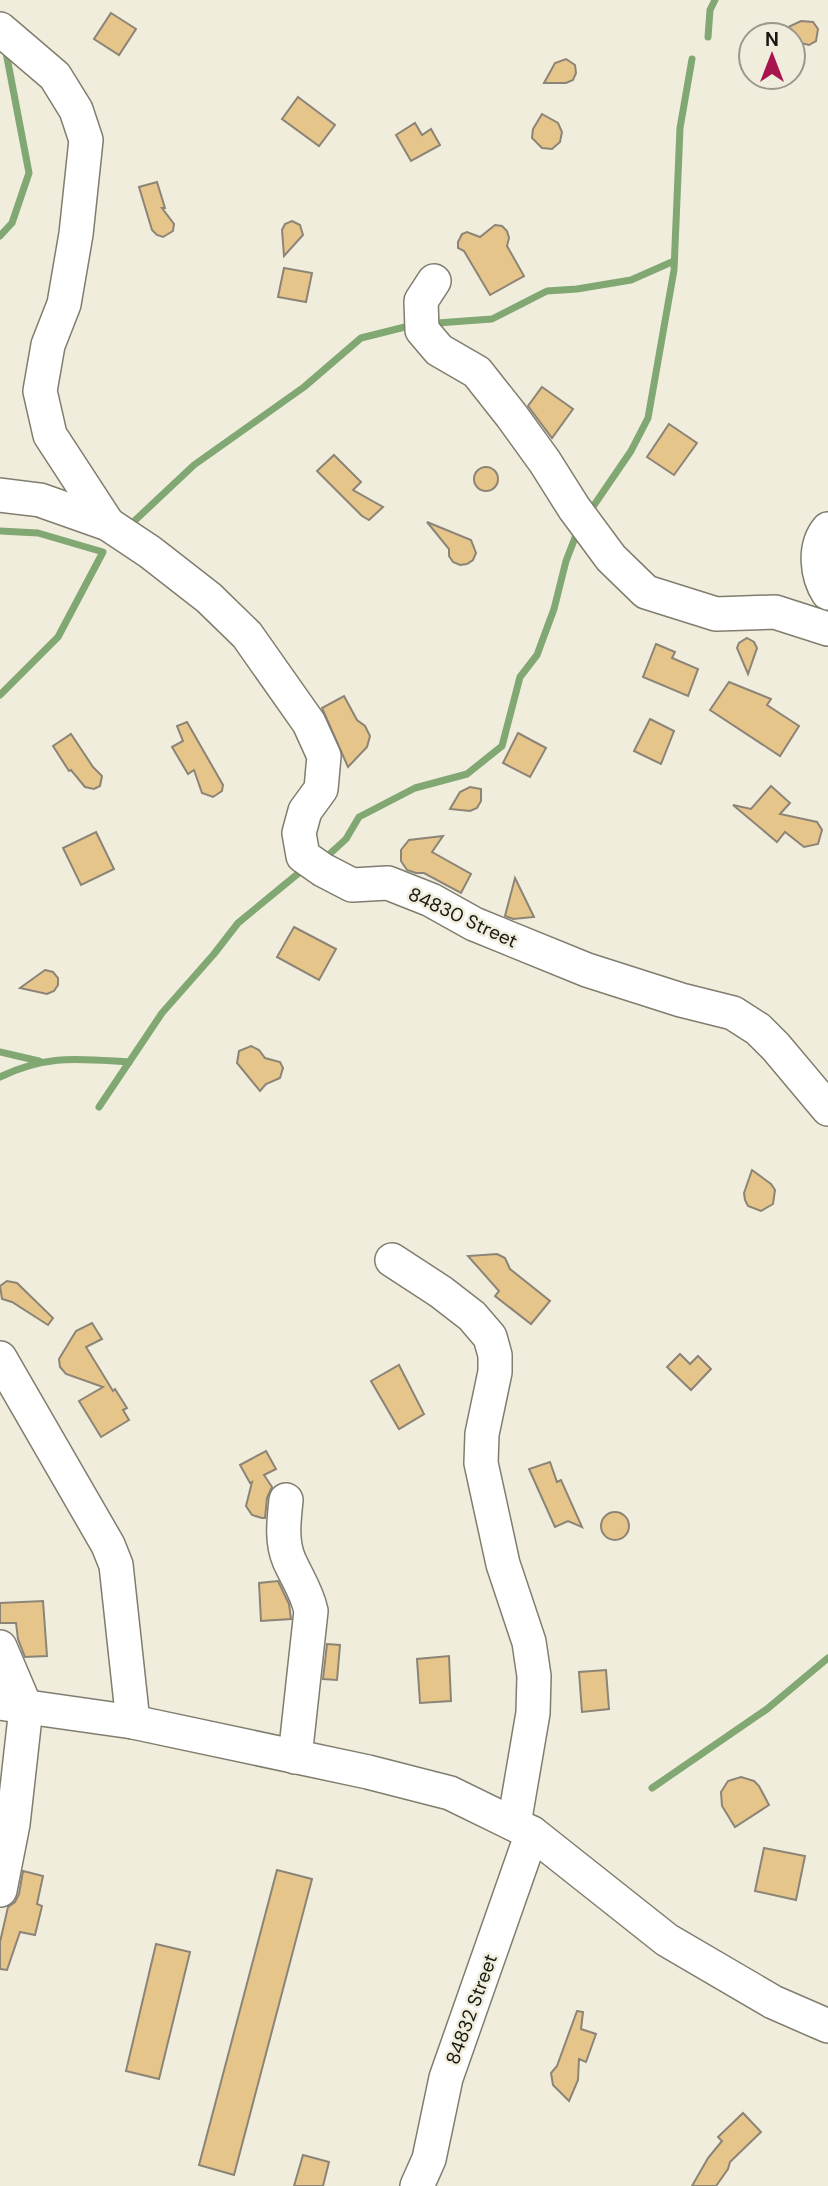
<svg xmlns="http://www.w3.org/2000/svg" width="828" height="2186" font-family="'DM Sans',sans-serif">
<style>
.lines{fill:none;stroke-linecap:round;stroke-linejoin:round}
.stream{stroke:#81a773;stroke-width:7}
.building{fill:#e6c58b;stroke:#8c8476;stroke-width:2}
.minor-casing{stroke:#807d6e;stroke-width:36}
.minor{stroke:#fff;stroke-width:33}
.labels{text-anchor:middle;stroke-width:5;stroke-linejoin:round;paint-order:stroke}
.street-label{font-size:19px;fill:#191812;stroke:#f0eddc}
</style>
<rect width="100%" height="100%" fill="#f0eddc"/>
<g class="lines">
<g class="stream">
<path d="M 708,37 L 710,10 L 715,0"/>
<path d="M 0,236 L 12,223 L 29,173 L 5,47"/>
<path d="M 437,323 L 492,319 L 547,291 L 577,289 L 631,280 L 674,261"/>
<path d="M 588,514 L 631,451 L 648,418 L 674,270 L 680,128 L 692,59"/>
<path d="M 129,526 L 194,465 L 304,387 L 361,338 L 413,325"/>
<path d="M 0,531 L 38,533 L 103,552 L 58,637 L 0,695"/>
<path d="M 323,860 L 346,839 L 359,817 L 415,788 L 467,774 L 502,746 L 520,677 L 537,655 L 554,609 L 566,561 L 578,530"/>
<path d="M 0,1052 L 39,1061"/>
<path d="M 0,1077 C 47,1054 79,1059 129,1062"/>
<path d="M 99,1107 L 162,1013 L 214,954 L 238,923 L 300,872"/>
<path d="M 652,1788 L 767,1709 L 828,1658"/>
</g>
</g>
<g class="building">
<path d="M 111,13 L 136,29 L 119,55 L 94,39 Z"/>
<path d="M 801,21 L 813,22 L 818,29 L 816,41 L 809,45 L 797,42 L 786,28 Z"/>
<path d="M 566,59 L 575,65 L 576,73 L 573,80 L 566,83 L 544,83 L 555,63 Z"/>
<path d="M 298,97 L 335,125 L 319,146 L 282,119 Z"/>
<path d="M 542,114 L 558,123 L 562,132 L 560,142 L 552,149 L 542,148 L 532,138 L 533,129 Z"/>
<path d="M 415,123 L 422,135 L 431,129 L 440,145 L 411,161 L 396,135 Z"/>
<path d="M 157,182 L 165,208 L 162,208 L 174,224 L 173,231 L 163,237 L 157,235 L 152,230 L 139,187 Z"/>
<path d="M 292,221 L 300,225 L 303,235 L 284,256 L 282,230 L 285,224 Z"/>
<path d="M 495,225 L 502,226 L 507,231 L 509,238 L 507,246 L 524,276 L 490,295 L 464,251 L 458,248 L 458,242 L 462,234 L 467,232 L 480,237 Z"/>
<path d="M 284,268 L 312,273 L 306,302 L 278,297 Z"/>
<path d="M 542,387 L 573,409 L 552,438 L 528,406 Z"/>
<path d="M 669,424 L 697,443 L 674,475 L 647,457 Z"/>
<path d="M 334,455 L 361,482 L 353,490 L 383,507 L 369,520 L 362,516 L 317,471 Z"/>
<circle cx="486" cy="479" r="12"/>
<path d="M 427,522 L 471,540 L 476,553 L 473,560 L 467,564 L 460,565 L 453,562 L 449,556 L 449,549 Z"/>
<path d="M 747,638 L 754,642 L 757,648 L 748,674 L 737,648 L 739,643 Z"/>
<path d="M 656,644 L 675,652 L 672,658 L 698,669 L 688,696 L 643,677 Z"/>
<path d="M 729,682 L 771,699 L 767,705 L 799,726 L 780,756 L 710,710 Z"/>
<path d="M 344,696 L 357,720 L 365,726 L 370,736 L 367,747 L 348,767 L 322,708 Z"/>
<path d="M 650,719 L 674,731 L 661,764 L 634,751 Z"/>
<path d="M 187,722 L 223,785 L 222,791 L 213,797 L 202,793 L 194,770 L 188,774 L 172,747 L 183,741 L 177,726 Z"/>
<path d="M 518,733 L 546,748 L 530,777 L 503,763 Z"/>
<path d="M 71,734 L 93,767 L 102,776 L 100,786 L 94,789 L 85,787 L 71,770 L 69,771 L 53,746 Z"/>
<path d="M 771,786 L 790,803 L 780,814 L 817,822 L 822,830 L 818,844 L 804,847 L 785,832 L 777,842 L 733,805 L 751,809 Z"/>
<path d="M 470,787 L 481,789 L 481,801 L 477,808 L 470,811 L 450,809 L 460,792 Z"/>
<path d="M 96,832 L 114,869 L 81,885 L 63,848 Z"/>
<path d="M 443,836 L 432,852 L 471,874 L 461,893 L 424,873 L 416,873 L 407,870 L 401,861 L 401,850 L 409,840 Z"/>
<path d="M 515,878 L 534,917 L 513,919 L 505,916 Z"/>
<path d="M 294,927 L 336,949 L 319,980 L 277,957 Z"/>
<path d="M 45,970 L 53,972 L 58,978 L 58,985 L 54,991 L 47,994 L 20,988 Z"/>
<path d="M 251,1046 L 259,1050 L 265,1058 L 280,1062 L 283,1068 L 280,1078 L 266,1084 L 260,1091 L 237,1063 L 239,1051 Z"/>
<path d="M 752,1170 L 771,1184 L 775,1190 L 773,1204 L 761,1211 L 748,1206 L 745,1200 L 744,1193 Z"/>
<path d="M 497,1254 L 505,1258 L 510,1269 L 550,1301 L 531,1324 L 495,1296 L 499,1291 L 468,1256 Z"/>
<path d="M 7,1281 L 17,1283 L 53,1318 L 48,1325 L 12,1302 L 2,1299 L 0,1286 Z"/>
<path d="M 92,1323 L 102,1339 L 86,1347 L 113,1391 L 115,1389 L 127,1408 L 123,1410 L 129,1420 L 101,1437 L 79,1401 L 103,1387 L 66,1374 L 60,1367 L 59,1359 L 76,1331 Z"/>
<path d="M 680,1354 L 690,1364 L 698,1356 L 711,1369 L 691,1390 L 667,1367 Z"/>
<path d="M 399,1365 L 424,1414 L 399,1429 L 371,1381 Z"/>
<path d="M 266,1451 L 276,1469 L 264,1475 L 272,1487 L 267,1498 L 265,1518 L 262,1518 L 252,1515 L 246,1506 L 252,1482 L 250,1483 L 240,1465 Z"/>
<path d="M 550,1462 L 557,1482 L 561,1480 L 582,1527 L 568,1521 L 555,1527 L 529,1469 Z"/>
<circle cx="615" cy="1526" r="14"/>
<path d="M 278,1581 L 289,1604 L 291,1619 L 261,1621 L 259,1583 Z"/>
<path d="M 43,1601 L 47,1656 L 25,1657 L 18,1639 L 16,1623 L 0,1623 L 0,1603 Z"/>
<path d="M 327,1644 L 340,1645 L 337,1680 L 323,1679 Z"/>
<path d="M 449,1656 L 451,1701 L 420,1703 L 417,1659 Z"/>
<path d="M 606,1670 L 609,1709 L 582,1712 L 579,1672 Z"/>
<path d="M 741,1777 L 754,1781 L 759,1786 L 769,1805 L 735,1827 L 722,1806 L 721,1792 L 728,1781 Z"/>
<path d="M 764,1848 L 805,1856 L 796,1900 L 755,1891 Z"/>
<path d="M 277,1870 L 312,1879 L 234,2175 L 199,2165 Z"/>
<path d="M 23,1871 L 43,1876 L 37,1904 L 42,1906 L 35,1935 L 20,1932 L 7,1970 L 0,1969 L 0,1942 L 8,1907 L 15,1902 L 19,1894 Z"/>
<path d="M 156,1944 L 190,1952 L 159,2079 L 126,2071 Z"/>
<path d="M 577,2011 L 583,2012 L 581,2029 L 596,2034 L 586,2062 L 579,2059 L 578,2080 L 569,2101 L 553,2085 L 551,2073 L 557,2066 Z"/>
<path d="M 743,2113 L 761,2132 L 730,2162 L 728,2169 L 716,2186 L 692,2186 L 708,2158 L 722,2141 L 718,2137 Z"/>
<path d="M 303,2155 L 329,2162 L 323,2186 L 294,2186 Z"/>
</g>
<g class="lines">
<defs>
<g id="minor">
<path d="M 0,29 L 55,76 L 76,110 L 86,140 L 76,234 L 64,304 L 48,345 L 40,391 L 50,435 L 108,524"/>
<path d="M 434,281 L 421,301 L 422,330 L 439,350 L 477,372 L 511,415 L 545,462 L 574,508 L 611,558 L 646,592 L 716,614 L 775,612 L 828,629"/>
<path d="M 0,495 L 40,500 L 108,524 L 150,552 L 209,598 L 247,635 L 309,723 L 324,756 L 321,789 L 305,811 L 299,833 L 303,856 L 323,870 L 352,885 L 388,883 L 431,900 L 474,924 L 587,970 L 681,1000 L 733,1013 L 758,1029 L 776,1047 L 828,1109"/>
<path d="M 828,529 C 813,547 817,576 828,593"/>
<path d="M 392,1260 L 441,1292 L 472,1316 L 490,1337 L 495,1355 L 495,1372 L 482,1434 L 481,1463 L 503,1564 L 529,1642 L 534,1676 L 533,1713 L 514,1824"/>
<path d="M 0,1358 L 108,1545 L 116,1565 L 133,1722"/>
<path d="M 286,1500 C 284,1520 281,1541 289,1560 C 297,1578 307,1592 311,1611 L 295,1757"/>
<path d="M 0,1647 L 26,1708 L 13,1824 L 0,1890"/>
<path d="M 0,1703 L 133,1722 L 368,1772 L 450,1793 L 532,1833 L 667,1940 L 773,2002 L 828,2026"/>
<path d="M 417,2186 L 429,2159 L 446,2078 L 532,1833"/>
</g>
</defs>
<use href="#minor" class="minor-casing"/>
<use href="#minor" class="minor"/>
</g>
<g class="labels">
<g class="street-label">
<text transform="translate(463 917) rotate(25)" y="7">84830 Street</text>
<text transform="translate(471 2009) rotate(-70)" y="7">84832 Street</text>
</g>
</g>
<g transform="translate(772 56)"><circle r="33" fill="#f0eddc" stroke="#9a988b" stroke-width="2"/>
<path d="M0-5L12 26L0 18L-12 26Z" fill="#a7144e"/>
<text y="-10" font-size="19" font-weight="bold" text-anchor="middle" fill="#191812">N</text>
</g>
</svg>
